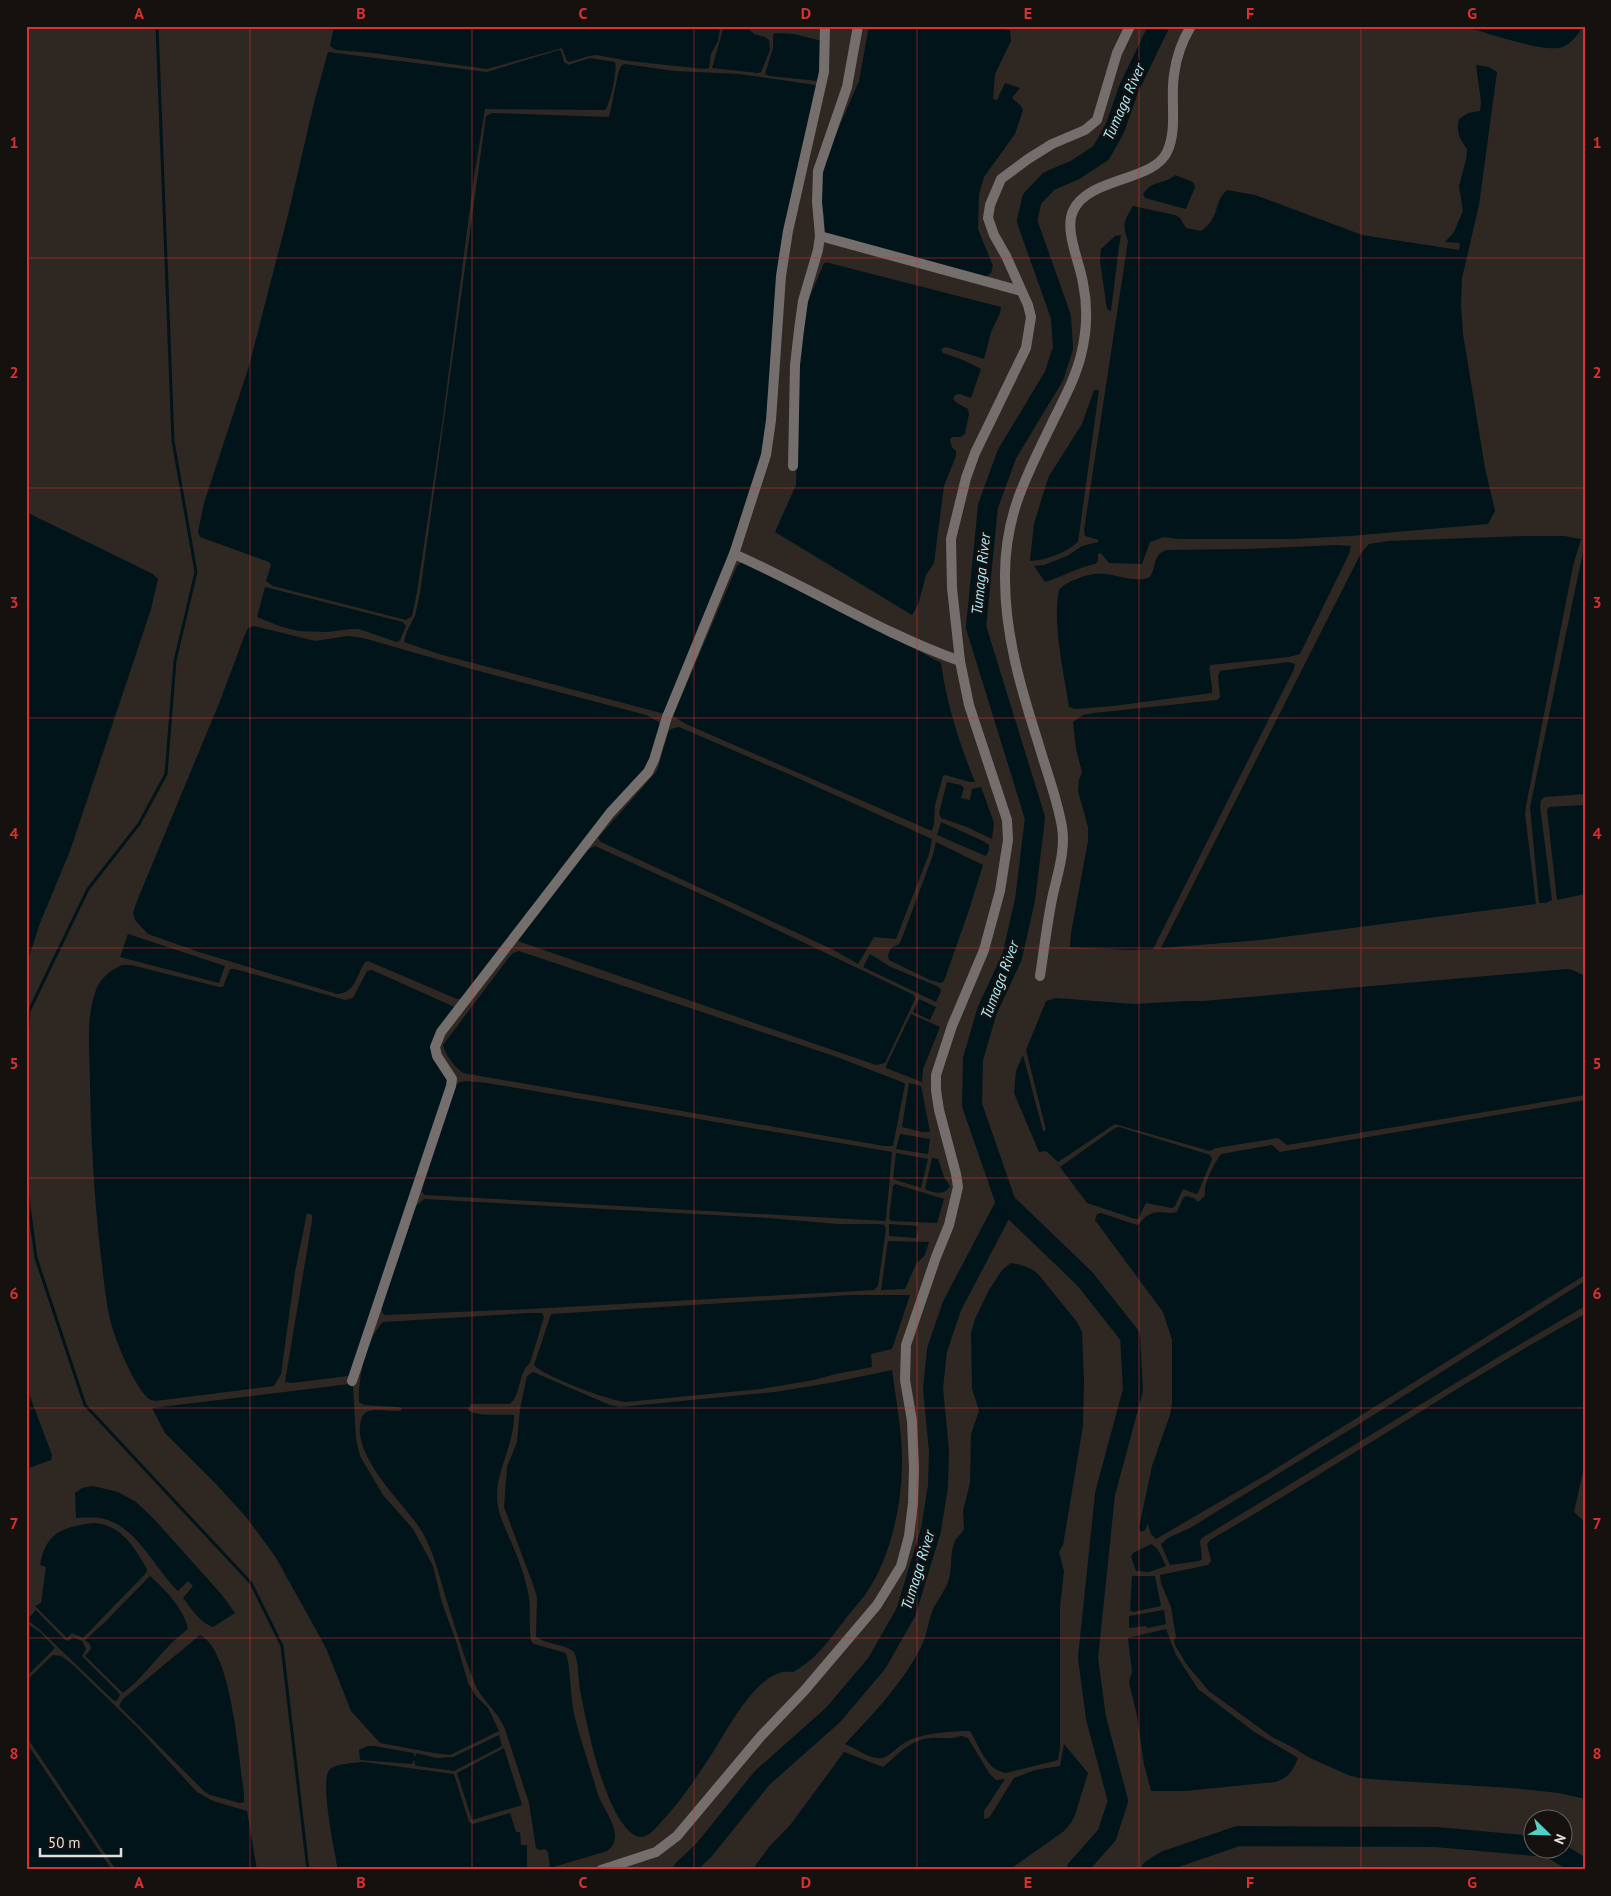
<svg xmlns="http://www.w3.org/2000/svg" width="1611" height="1896" font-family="'PT Sans',sans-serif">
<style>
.water{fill:#00141a}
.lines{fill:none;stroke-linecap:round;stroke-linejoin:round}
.stream{stroke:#00141a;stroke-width:3}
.river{stroke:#00141a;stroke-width:20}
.minor{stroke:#746f6d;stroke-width:10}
.grid{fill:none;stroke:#d73131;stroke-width:1;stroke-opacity:0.55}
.labels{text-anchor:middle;stroke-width:5;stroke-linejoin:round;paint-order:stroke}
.water-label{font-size:15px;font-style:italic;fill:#aceafc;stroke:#14110f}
.neatline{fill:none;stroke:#d73131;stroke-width:2}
.grid-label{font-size:16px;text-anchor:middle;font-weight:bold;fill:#d73131}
</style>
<rect width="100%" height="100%" fill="#2e2722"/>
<g class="water">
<path d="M 334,26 L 719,26 L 720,28 L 718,41 L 711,54 L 709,68 L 705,69 L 629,61 L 597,55 L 589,56 L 569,62 L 567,61 L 562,48 L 487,69 L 373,53 L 336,50 L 330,46 Z"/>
<path d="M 724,26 L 747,27 L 754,34 L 765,37 L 769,40 L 770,50 L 761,72 L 758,73 L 712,68 Z"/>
<path d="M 869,26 L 985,26 L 1010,30 L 1011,41 L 995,74 L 993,99 L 997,100 L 1005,83 L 1020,88 L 1012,98 L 1020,105 L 1023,110 L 1015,134 L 984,177 L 979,194 L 978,229 L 993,266 L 991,273 L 985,277 L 825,236 L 824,216 L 819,189 L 829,150 L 859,81 Z"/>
<path d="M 1463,26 L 1583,26 C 1578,35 1569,47 1558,48 C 1539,51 1484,32 1463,26 Z"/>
<path d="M 777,33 L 794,34 L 822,41 L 818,81 L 770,76 L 765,74 L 773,48 L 773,34 Z"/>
<path d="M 559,50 L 561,51 L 564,62 L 568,65 L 590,58 L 615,62 C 618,67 610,106 605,110 L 485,109 L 474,177 L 442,424 L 417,592 L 412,616 L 406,620 L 273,586 L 266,581 L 271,565 L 269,562 L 200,537 L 198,532 L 204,503 L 249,366 L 288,215 L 315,99 L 328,52 L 487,72 Z"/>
<path d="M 625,64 L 674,71 L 739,74 L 815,85 L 818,87 L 783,269 L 774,400 L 757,482 L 665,713 L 661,713 L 439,654 L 404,642 L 407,631 L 415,616 L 420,593 L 486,116 L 492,113 L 609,117 L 619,70 L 622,65 Z"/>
<path d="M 1476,65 L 1489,67 L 1497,72 L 1479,205 L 1462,278 L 1461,305 L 1463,334 L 1485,468 L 1495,511 L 1488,524 L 1350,536 L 1291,539 L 1178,539 L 1164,537 L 1150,542 L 1142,564 L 1109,563 L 1101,553 L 1098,554 L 1098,561 L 1095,564 C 1078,567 1062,577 1045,582 L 1034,566 L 1044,565 L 1067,556 L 1082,546 L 1098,542 L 1099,540 L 1085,536 L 1084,530 L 1128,241 C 1122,224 1124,221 1133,206 L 1175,215 L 1180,218 L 1186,228 L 1201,231 C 1221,217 1213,202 1227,190 L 1255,195 L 1362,235 L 1459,250 L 1460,243 L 1445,242 L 1454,232 L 1463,211 L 1459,186 L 1466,160 L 1467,149 C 1459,138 1456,132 1459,119 L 1468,113 L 1480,111 L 1481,102 Z"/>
<path d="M 1175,175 L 1193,182 L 1195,187 L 1186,209 L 1145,198 L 1143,194 C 1153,179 1165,185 1175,175 Z"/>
<path d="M 1121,235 L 1119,246 L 1111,311 L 1107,309 L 1100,261 L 1101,249 L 1115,236 Z"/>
<path d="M 824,263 L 829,263 L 1001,307 L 1000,313 L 991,332 L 984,359 L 946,347 L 941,349 L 943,353 L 963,360 L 981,369 L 971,398 L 960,394 L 955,395 L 953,399 L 957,403 L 968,409 L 969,414 L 965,434 L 960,437 L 952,437 L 950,440 L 952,447 L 956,451 L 956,456 L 944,486 L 934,563 L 926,575 L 918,605 L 912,615 L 775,532 L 796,485 L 799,370 L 804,316 L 808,301 Z"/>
<path d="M 1094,390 L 1099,390 L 1078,542 C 1065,553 1047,560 1030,561 L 1034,524 L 1045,488 L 1049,476 L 1082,424 Z"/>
<path d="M 26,512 L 153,574 L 158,579 L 151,609 L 131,669 L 70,851 L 40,923 L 26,966 Z"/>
<path d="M 1523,536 L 1564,536 L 1581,539 L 1573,566 L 1526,806 L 1525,814 L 1536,904 L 1261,940 L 1161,948 L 1361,553 L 1369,544 L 1388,541 Z"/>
<path d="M 1585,542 L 1585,794 L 1545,797 L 1541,800 L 1540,806 L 1552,900 L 1546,903 L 1539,903 L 1530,807 Z"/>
<path d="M 1336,545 L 1351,546 L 1349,554 L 1300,654 L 1289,657 L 1210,665 C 1208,674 1213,683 1212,693 L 1113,706 L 1076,709 L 1069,707 C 1064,673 1052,624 1059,590 C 1064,584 1071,581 1079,578 C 1109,566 1123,584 1149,578 C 1157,569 1152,553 1167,550 L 1248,549 Z"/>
<path d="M 740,563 L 747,563 L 832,605 L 941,663 C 947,705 959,743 975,782 L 970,782 L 945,775 L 943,776 L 935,805 L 934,824 L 932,831 L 686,724 L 673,716 L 737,566 Z"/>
<path d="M 265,587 L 403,622 L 406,626 L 400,640 L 397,642 L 359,629 L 351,629 L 327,632 L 299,631 L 282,627 L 257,617 Z"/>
<path d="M 254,626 L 315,641 L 348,636 L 363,638 L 475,670 L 646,715 L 659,722 L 660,727 L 655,755 L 463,999 L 457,999 L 368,961 L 365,962 C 356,976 355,993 337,994 L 199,952 L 148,934 L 135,920 L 133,913 L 137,901 L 220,701 L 244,637 L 248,628 Z"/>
<path d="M 1288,662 L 1295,664 L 1294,669 L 1153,949 L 1130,950 L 1070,947 L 1071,933 L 1088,841 L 1088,827 L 1078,791 L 1079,780 L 1082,772 L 1076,749 L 1073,722 L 1083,715 L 1094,713 L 1217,700 L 1220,697 L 1218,676 L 1220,671 Z"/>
<path d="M 679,727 L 793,776 L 932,839 L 929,854 L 896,939 L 874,937 L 858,964 L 834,950 L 601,842 L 598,838 L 657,771 L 668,733 L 671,729 Z"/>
<path d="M 947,782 L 961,785 L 964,788 L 961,798 L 970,800 L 972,789 L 981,787 L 994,823 L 992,839 L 967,827 L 941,818 L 939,813 Z"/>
<path d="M 1585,805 L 1585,894 L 1557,900 L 1547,810 L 1549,807 Z"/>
<path d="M 941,822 L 983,841 L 989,845 L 989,850 L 986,856 L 937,835 Z"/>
<path d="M 936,842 L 983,865 L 968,913 L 944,981 L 941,983 L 930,980 L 889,960 L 888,955 L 891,948 L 899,944 L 902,938 L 933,855 Z"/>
<path d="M 595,846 L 727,906 L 914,995 L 915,999 L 885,1063 L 876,1065 L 518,941 L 587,850 Z"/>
<path d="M 128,934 L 225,966 L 219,983 L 120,957 Z"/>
<path d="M 519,951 L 834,1056 L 902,1082 L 905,1084 L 893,1146 L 884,1146 L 463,1073 C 454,1066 446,1056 443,1045 L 507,960 L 513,953 Z"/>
<path d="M 870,954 L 891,967 L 939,987 L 941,991 L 936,1002 L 863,967 Z"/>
<path d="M 122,965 L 131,965 L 219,987 L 223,987 L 230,969 L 235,969 L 345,1000 L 353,998 L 367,971 L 372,970 L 459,1009 L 434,1040 L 448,1076 L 448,1085 L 352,1373 L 348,1376 L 292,1383 L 285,1382 L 312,1221 L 312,1215 L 307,1213 L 295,1272 L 281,1374 L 274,1386 L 155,1401 C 151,1400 148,1399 145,1395 C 132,1381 115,1339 110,1320 C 105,1296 103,1272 100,1248 C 94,1193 91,1140 90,1085 C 90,1054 85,1020 96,990 C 101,977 110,971 122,965 Z"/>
<path d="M 1567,969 C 1574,969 1578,974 1585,975 L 1585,1095 L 1287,1145 L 1278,1138 L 1216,1148 L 1210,1151 L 1115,1124 L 1058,1162 L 1046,1151 L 1039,1152 L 1014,1093 L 1016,1071 L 1023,1055 L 1043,1131 L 1046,1130 L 1026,1050 L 1046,1001 L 1056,998 L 1134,1004 L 1186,1001 L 1203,1001 Z"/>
<path d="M 919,999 L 936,1007 L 930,1020 L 913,1012 Z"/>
<path d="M 911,1014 L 940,1027 L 923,1069 L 922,1082 L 886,1068 L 886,1066 Z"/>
<path d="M 465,1081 L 487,1083 L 892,1152 L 886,1219 L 885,1221 L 425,1195 L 422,1192 L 423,1186 L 454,1091 L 458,1083 Z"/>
<path d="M 909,1083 L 921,1086 L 930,1132 L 922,1132 L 902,1127 Z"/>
<path d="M 1585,1100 L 1585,1275 L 1264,1476 L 1156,1539 L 1151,1534 L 1148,1524 L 1145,1530 L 1141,1532 L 1139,1528 L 1152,1466 L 1170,1415 L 1172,1403 L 1172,1340 L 1163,1312 L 1095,1220 L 1097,1214 L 1101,1213 L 1137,1225 C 1142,1223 1143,1217 1149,1215 C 1158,1209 1168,1215 1177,1212 L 1183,1198 L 1186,1196 L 1194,1198 L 1198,1202 L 1205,1196 C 1203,1183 1214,1164 1221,1154 L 1272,1145 L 1280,1152 Z"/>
<path d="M 1119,1127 L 1210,1155 L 1212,1159 L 1198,1193 L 1196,1194 L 1183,1189 L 1175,1206 L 1172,1208 L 1146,1203 L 1138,1219 L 1135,1219 L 1087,1203 L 1060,1167 L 1115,1128 Z"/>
<path d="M 900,1134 L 930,1139 L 928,1154 L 896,1149 Z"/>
<path d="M 896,1153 L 928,1159 L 921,1188 L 893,1179 Z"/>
<path d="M 932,1158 L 938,1159 L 944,1177 L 950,1186 C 944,1196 934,1193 925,1189 Z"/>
<path d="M 895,1184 L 944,1199 L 937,1223 L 891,1221 L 889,1218 L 893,1186 Z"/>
<path d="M 424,1199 L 768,1218 L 838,1224 L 879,1224 L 884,1225 L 886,1228 L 878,1286 L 874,1290 L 530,1309 L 384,1315 L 381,1308 L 416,1206 Z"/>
<path d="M 889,1224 L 918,1226 L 916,1238 L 889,1236 Z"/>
<path d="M 888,1241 L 929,1242 L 925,1255 L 916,1264 L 905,1289 L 881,1290 Z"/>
<path d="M 1011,1263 C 1022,1265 1030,1267 1038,1274 L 1077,1322 L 1082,1332 L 1084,1380 L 1083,1426 L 1063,1545 L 1059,1552 L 1064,1571 L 1060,1607 L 1060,1747 L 1058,1760 L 1006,1773 C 986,1770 980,1747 970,1731 C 951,1731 921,1733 904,1743 C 897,1747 890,1756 882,1758 C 871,1760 855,1748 845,1744 C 874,1713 903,1683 922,1645 C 927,1634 928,1623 932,1612 C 936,1601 944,1593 948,1582 C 953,1569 949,1554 955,1541 C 957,1537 962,1533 964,1529 L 963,1511 L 970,1483 L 971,1434 L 979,1411 L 972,1388 L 971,1333 L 975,1319 L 989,1290 L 1002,1270 Z"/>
<path d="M 1585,1281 L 1585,1306 L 1495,1359 L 1202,1538 L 1200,1541 L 1202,1559 L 1199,1561 L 1170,1565 L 1161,1544 L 1168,1538 L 1190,1528 L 1372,1416 Z"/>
<path d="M 851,1295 L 910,1295 L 892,1349 L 871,1354 L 872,1367 L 836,1374 L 814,1380 L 761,1389 L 626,1402 C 610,1401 543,1376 534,1365 L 551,1314 Z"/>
<path d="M 529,1313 L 542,1313 L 544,1317 L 530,1363 C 517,1374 522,1393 510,1404 L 471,1404 L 468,1410 C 476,1417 503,1414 514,1415 C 514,1446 497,1467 497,1497 C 497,1513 506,1529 512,1544 C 518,1558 524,1573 527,1588 C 532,1605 528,1623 531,1641 L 534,1644 L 566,1653 C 571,1670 570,1695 574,1714 C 580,1740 590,1766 597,1792 C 602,1809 628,1836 607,1851 L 550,1868 L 548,1852 L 545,1849 L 539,1850 L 536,1848 L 529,1803 L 505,1729 C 498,1711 481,1700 474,1682 C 463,1654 454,1624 445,1595 C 438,1571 432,1545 417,1524 C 399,1500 351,1453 361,1420 C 365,1403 390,1414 402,1410 L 401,1408 L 397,1407 L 364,1405 L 359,1402 C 358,1379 366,1339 383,1322 Z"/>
<path d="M 1585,1314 L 1585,1463 L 1574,1512 L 1585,1522 L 1585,1799 L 1559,1793 L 1511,1788 L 1383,1780 L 1359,1778 L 1348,1775 L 1308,1757 L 1294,1748 L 1272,1737 L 1209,1691 L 1187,1665 L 1175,1645 L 1174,1640 L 1176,1637 L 1171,1607 L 1161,1583 L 1160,1575 L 1208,1565 L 1211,1561 L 1207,1544 L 1210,1540 C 1336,1467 1457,1385 1585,1314 Z"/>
<path d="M 892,1370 C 896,1400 902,1431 902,1461 C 902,1505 891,1558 865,1595 C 859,1603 852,1610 846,1618 C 830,1639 816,1660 793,1672 C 760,1665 728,1729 713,1752 C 698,1775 683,1798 664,1819 C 657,1826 650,1837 640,1837 C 626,1836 611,1805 607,1793 C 594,1761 587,1724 580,1690 C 578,1677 579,1664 574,1652 C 563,1643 548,1645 536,1637 L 537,1598 L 534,1587 L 504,1507 L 507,1467 L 517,1442 L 520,1409 L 527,1376 L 533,1372 L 610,1405 L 620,1407 L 775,1392 L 830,1383 Z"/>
<path d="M 350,1384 L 353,1387 L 356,1439 L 360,1456 L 383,1495 L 413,1529 L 433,1566 L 442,1603 L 456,1641 L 468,1683 L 476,1696 L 488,1708 L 499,1731 L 450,1755 L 434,1753 L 380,1743 L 351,1711 L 326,1648 L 275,1556 L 246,1517 L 217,1485 L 165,1433 L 152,1408 Z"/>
<path d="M 26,1386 L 52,1455 L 51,1460 L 26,1469 Z"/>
<path d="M 93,1486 L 118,1492 L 136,1502 L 154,1519 L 222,1595 L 235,1613 L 213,1627 C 199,1622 192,1609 183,1598 L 193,1586 L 188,1581 L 178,1591 C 154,1568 136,1524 100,1518 C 92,1517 84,1517 76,1518 L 75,1493 L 82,1488 Z"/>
<path d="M 93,1523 C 121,1524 134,1547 147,1569 L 146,1573 L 83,1638 L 72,1633 L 67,1638 L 35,1606 L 41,1603 L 46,1567 L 40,1565 C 46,1532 63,1527 93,1523 Z"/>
<path d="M 1151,1544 C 1159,1548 1162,1558 1166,1566 L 1149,1572 L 1136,1571 L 1131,1557 L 1133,1553 Z"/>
<path d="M 150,1576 C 165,1589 184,1609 188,1629 C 162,1648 148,1674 123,1693 L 85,1656 L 91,1649 L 90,1644 L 85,1640 L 104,1623 Z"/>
<path d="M 1132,1576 L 1155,1576 L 1161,1606 L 1133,1612 L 1130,1610 Z"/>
<path d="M 36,1610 L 65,1640 L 69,1641 L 73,1637 L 82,1641 L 86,1649 L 82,1656 L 118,1692 L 120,1695 L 117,1701 L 113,1700 L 39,1629 L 27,1620 Z"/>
<path d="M 1164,1610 L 1166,1624 L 1148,1628 L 1146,1626 L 1129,1628 L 1129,1616 Z"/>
<path d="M 26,1623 L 40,1632 L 55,1648 L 26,1677 Z"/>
<path d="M 1166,1629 L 1176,1655 L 1198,1689 L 1253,1731 L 1298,1758 C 1293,1770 1289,1778 1275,1782 L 1185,1791 L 1151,1791 L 1144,1764 L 1137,1716 L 1129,1682 L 1132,1672 L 1128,1638 Z"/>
<path d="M 200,1635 C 232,1650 239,1760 244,1794 L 244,1802 L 240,1803 L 210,1795 L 204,1791 L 119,1706 L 122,1700 L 135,1689 Z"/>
<path d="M 53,1655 L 61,1656 L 72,1664 L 137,1727 L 197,1792 L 213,1801 L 247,1811 L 257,1870 L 116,1870 L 26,1736 L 26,1681 Z"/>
<path d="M 499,1735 L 502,1746 L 454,1771 L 417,1766 L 415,1765 L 414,1759 L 412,1764 L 360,1760 L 359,1750 L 368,1746 L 374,1746 L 414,1753 L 414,1756 L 415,1757 L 416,1753 L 437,1758 L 453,1757 Z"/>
<path d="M 961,1736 L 968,1738 L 989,1773 L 996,1780 L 1005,1779 L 984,1811 L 984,1819 L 989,1818 L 1014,1778 L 1035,1770 L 1060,1766 L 1064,1744 L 1088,1773 L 1075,1815 L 1071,1823 L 1064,1831 L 1009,1870 L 752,1870 L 769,1847 L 791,1824 L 844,1752 L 883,1767 C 898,1755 909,1740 930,1738 C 941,1737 950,1740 961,1736 Z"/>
<path d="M 26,1742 L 112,1870 L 26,1870 Z"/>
<path d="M 504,1748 L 522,1805 L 472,1820 L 457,1773 Z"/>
<path d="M 364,1762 L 454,1774 L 469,1822 L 473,1824 L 510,1813 L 516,1832 L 520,1832 L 521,1845 L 527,1845 L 527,1870 L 338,1870 C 335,1854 319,1779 330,1769 C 338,1763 354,1763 364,1762 Z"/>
</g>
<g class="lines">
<g class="stream">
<path d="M 26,1047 L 29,1011 L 88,889 L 139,824 L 166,774 L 175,661 L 196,572 L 173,441 L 157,26"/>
<path d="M 26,1184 L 36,1258 L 85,1405 L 251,1583 L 282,1646 L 308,1870"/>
</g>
<g class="river">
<path d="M 1551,1848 L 1585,1869"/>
<path d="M 683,1870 L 704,1850 L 762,1778 L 833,1715 L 877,1663 L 906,1612 L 931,1530 L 938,1486 L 939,1451 L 933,1388 L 937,1350 L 952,1306 L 1006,1203"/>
<path d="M 1076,1870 L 1107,1835 L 1118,1801 L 1096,1718 L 1088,1658 L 1105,1494 L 1133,1390 L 1130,1336 L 1085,1279 L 1006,1203 L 972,1105 L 973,1059 L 987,1011 L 1012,957 L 1025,900 L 1035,818 L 976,627 L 988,506 L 1007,454 L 1054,376 L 1063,348 L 1061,317 L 1027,221 L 1032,199 L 1049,181 L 1075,170 L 1101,153 L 1115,128 L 1129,88 L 1159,26"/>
<path d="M 1151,1870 L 1165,1861 L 1238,1836 L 1436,1837 L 1534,1846"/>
</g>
<g class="minor">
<path d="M 858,26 L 847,87 L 818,171 L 817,202 L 820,236 L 1021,291"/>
<path d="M 793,466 L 795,365 L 799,330 L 803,301 L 818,250 L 820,236"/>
<path d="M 734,554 C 811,588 881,633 960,661"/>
<path d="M 1040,976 C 1044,950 1047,924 1052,899 C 1057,875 1066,851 1062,827 C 1057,798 1046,770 1038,742 C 1021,689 1005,635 1005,579 C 1004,514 1028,473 1055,417 C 1065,397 1076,376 1081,355 C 1087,331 1088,307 1083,283 C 1080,263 1064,230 1073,211 C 1088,177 1153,182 1167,152 C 1178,129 1170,100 1174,75 C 1176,58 1182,41 1191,26"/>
<path d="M 352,1381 L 451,1086 L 452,1079 L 437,1056 L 435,1047 L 441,1032 L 610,813 L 648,772 L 654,760 L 667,717 L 734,554 L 766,455 L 771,420 L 781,276 L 788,231 L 824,72 L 825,26"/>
<path d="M 601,1870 L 656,1852 L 677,1836 L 761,1736 L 804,1691 L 877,1605 L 901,1566 L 909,1536 L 913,1503 L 914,1468 L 912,1421 L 905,1380 L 906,1345 L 936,1257 L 949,1225 L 958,1187 L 956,1174 L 939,1110 L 936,1090 L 936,1075 L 952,1026 L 984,950 L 1000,891 L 1008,840 L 1007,820 L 969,705 L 960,661 L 952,588 L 951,539 L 966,478 L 975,453 L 1026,348 L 1031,317 L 1028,305 L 1006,256 L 994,235 L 988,218 L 990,205 L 1001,179 L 1028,159 L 1052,144 L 1085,130 L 1097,120 L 1117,53 L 1130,26"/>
</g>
</g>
<path class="grid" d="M 250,26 L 250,1870M 472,26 L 472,1870M 694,26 L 694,1870M 917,26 L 917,1870M 1139,26 L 1139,1870M 1361,26 L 1361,1870M 26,258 L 1585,258M 26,488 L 1585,488M 26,718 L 1585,718M 26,948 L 1585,948M 26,1178 L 1585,1178M 26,1408 L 1585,1408M 26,1638 L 1585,1638"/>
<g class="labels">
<g class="water-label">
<text transform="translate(1124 102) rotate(-66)" y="5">Tumaga River</text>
<text transform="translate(981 574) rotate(-84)" y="5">Tumaga River</text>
<text transform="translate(1000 980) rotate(-69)" y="5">Tumaga River</text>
<text transform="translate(918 1570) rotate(-73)" y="5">Tumaga River</text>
</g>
</g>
<rect width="1611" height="1896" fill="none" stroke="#14110f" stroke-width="55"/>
<g transform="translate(1548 1834) rotate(113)"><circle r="24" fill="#14110f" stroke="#676361"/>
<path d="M0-4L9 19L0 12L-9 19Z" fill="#55cec5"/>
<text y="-8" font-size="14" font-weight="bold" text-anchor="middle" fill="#e3dedb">N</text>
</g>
<path d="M40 1848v8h81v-8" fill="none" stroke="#e3dedb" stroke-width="2.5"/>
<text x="48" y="1848" font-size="15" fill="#e3dedb" stroke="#14110f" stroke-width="4" paint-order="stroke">50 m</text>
<rect x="28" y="28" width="1556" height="1840" class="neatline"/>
<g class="grid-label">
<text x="139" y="19">A</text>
<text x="361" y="19">B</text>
<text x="583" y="19">C</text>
<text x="806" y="19">D</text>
<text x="1028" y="19">E</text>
<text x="1250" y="19">F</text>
<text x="1472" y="19">G</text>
<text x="14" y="148">1</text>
<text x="1597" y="148">1</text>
<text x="14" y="378">2</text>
<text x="1597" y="378">2</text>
<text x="14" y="608">3</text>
<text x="1597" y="608">3</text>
<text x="14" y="839">4</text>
<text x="1597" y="839">4</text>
<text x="14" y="1069">5</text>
<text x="1597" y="1069">5</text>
<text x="14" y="1299">6</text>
<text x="1597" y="1299">6</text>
<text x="14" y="1529">7</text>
<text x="1597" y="1529">7</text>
<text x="14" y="1759">8</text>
<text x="1597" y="1759">8</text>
<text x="139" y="1888">A</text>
<text x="361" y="1888">B</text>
<text x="583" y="1888">C</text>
<text x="806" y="1888">D</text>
<text x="1028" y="1888">E</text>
<text x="1250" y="1888">F</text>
<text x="1472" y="1888">G</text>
</g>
</svg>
